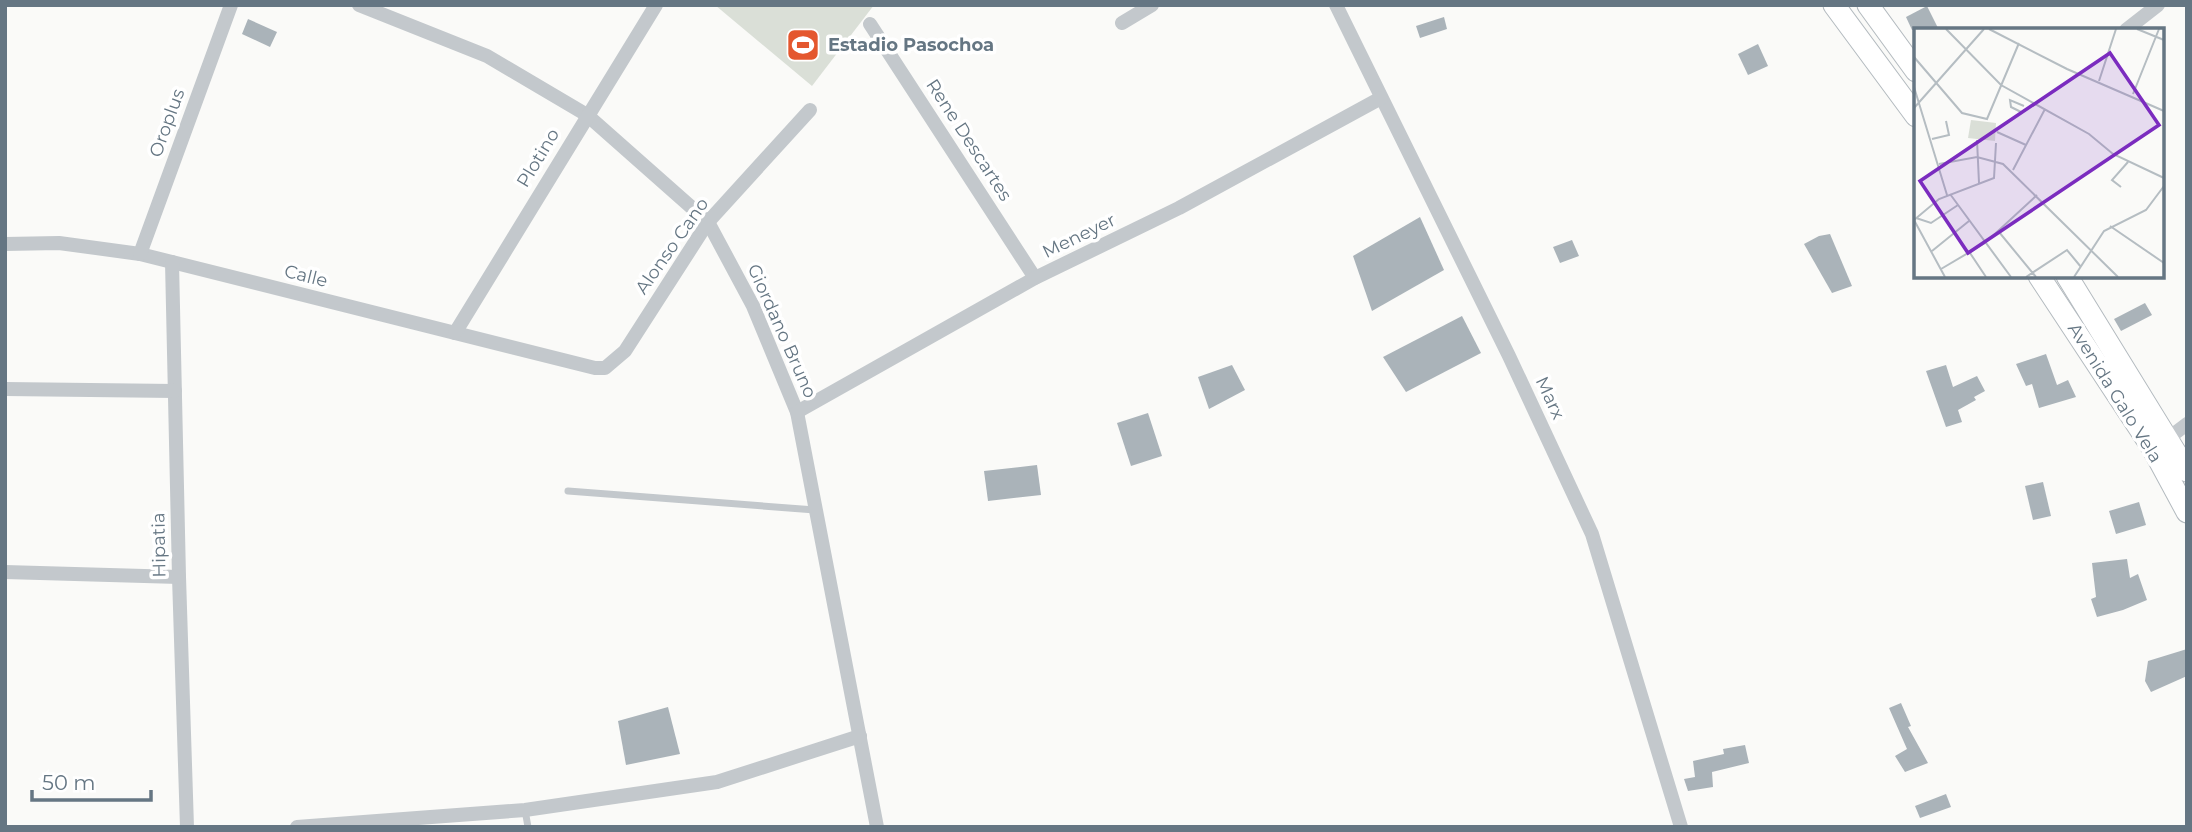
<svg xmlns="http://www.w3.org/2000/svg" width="2192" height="832" font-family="Montserrat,sans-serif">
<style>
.green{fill:#dadfd7}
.building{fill:#aab3b9}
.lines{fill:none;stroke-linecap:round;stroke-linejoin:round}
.secondary-casing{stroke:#b3babf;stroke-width:23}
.service{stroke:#c3c8cc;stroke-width:7}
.minor{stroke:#c3c8cc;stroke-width:14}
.secondary{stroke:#fff;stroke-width:21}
.labels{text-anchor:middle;stroke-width:7;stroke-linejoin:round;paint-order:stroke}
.poi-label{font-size:18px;font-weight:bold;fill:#657683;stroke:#fff;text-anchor:start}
.street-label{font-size:18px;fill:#657683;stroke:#fff}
.inset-road{fill:none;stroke:#b5bdc2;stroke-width:2}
.view{fill:#7b2cbf;fill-opacity:0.15;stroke:#7b2cbf;stroke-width:3.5}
.inset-edge{fill:none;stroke:#657683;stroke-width:3.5}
</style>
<rect width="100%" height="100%" fill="#fafaf8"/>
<path class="green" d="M 715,5 L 874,5 L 812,86 Z"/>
<g class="building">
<path d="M 1927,6 L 1939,30 L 1912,30 L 1906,17 Z"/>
<path d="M 1444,17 L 1447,29 L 1420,38 L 1416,26 Z"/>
<path d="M 248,19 L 277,32 L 270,47 L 242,34 Z"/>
<path d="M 1758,44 L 1768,66 L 1748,75 L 1738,54 Z"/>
<path d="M 1420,217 L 1444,270 L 1372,311 L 1353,256 Z"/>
<path d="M 1830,234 L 1852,286 L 1832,293 L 1804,244 L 1819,236 Z"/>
<path d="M 1572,240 L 1579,256 L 1560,263 L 1553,247 Z"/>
<path d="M 2145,303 L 2152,315 L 2121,331 L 2114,319 Z"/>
<path d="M 1462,316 L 1481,353 L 1406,392 L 1383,357 Z"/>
<path d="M 2046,354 L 2057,385 L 2068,380 L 2076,397 L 2039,408 L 2032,384 L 2026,386 L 2016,364 Z"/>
<path d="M 1232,365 L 1245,390 L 1209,409 L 1198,377 Z"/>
<path d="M 1946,365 L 1953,387 L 1977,376 L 1985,391 L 1974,397 L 1976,400 L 1958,410 L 1962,422 L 1946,427 L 1926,371 Z"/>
<path d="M 1148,413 L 1162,456 L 1131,466 L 1117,423 Z"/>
<path d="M 1037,465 L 1041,495 L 988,501 L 984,471 Z"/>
<path d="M 2043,482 L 2051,516 L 2033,520 L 2025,486 Z"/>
<path d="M 2139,502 L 2146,525 L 2116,534 L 2109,511 Z"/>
<path d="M 2127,559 L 2130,578 L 2138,574 L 2147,600 L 2123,610 L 2097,617 L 2091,599 L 2096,597 L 2092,563 Z"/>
<path d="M 2187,649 L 2187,676 L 2151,692 L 2145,681 L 2148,661 Z"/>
<path d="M 1901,703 L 1911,726 L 1908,727 L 1928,763 L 1905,772 L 1895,756 L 1907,749 L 1889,708 Z"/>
<path d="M 668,707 L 680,754 L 626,765 L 618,721 Z"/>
<path d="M 1745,745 L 1749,763 L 1712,772 L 1713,787 L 1688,791 L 1684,779 L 1695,777 L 1693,761 L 1724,754 L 1723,749 Z"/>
<path d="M 1946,794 L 1951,807 L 1920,818 L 1915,806 Z"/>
</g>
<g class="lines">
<defs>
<g id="secondary">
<path d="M 1834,5 L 1916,116"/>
<path d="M 1868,5 L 1916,71"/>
<path d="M 2039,276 L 2153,449 L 2187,512"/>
<path d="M 2067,276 L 2187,471"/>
</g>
</defs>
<use href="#secondary" class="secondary-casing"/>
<g class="service">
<path d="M 568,491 L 815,510"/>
<path d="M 525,810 L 528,827"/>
</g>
<g class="minor">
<path d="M 359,5 L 487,56 L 587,115 L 708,222 L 753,306 L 797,412 L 877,827"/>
<path d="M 1336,5 L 1509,356 L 1592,534 L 1681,827"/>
<path d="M 1122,23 L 1152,5"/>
<path d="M 870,24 L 1035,278"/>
<path d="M 2126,30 L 2158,5"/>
<path d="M 5,244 L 59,243 L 140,254 L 595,368 L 605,368 L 625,351 L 708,222 L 810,110"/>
<path d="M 140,254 L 231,5"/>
<path d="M 172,262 L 179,577 L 187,827"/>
<path d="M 455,333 L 656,5"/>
<path d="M 5,389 L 175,391"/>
<path d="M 797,412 L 1035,278 L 1179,208 L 1381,98"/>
<path d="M 2162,443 L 2187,424"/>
<path d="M 5,572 L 179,577"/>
<path d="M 297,827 L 525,810 L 717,782 L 860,736"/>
</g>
<use href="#secondary" class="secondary"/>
</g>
<defs>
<symbol id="stadium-square" viewBox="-11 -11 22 22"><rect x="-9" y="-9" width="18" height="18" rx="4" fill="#e4572e" stroke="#fff"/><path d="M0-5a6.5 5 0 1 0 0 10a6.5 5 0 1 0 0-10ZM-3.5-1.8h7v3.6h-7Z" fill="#fff"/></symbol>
</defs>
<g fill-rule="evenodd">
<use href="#stadium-square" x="784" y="26" width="38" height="38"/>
</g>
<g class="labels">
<g class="poi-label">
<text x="828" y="51">Estadio Pasochoa</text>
</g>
<g class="street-label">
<text transform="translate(167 123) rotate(-70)" y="6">Oroplus</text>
<text transform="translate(969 140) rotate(57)" y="6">Rene Descartes</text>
<text transform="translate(538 158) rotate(-59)" y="6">Plotino</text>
<text transform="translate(1079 236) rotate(-26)" y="6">Meneyer</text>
<text transform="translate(672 246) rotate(-55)" y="6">Alonso Cano</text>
<text transform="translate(306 276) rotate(14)" y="6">Calle</text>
<text transform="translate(782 331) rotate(66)" y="6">Giordano Bruno</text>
<text transform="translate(2115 393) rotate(58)" y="6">Avenida Galo Vela</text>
<text transform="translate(1550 398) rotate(65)" y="6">Marx</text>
<text transform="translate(159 545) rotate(-91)" y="6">Hipatia</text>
</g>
</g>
<g transform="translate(1914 28)">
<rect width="250" height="250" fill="#fafaf8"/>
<path d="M 57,92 L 82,95 L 81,113 L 54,110 Z" fill="#dadfd7"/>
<path class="inset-road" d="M 32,1 L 87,57 L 175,106 L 199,126 L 250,150M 75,1 L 153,41 L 250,83M 223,1 L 250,12M 0,29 L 48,85 L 73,91 L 105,15M 185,53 L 202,1M 0,59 L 33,167M 219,66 L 245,1M 0,80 L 70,1M 107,84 L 97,79 L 96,72 L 110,78M 83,104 L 112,117M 18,111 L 35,107 L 32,93M 63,112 L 65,155M 25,136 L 63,129 L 89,136 L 204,249M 99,142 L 131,81M 207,159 L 198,152 L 214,134M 36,166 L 97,249M 2,190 L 17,195 L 44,177M 0,192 L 25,171 L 80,150 L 82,115M 0,192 L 31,249M 196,198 L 250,235M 85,204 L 122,249M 18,223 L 55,193M 56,225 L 72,249M 27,241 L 71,215 L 123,167M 112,249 L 153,222 L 167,239M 160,249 L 190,203 L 232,182 L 250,158"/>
<path class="view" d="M 196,25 L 245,97 L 54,225 L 6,153 Z"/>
<rect width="250" height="250" class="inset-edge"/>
</g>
<rect width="2192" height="832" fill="none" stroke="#657683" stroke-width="14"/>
<path d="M32 790v10h119v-10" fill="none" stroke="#657683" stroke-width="3.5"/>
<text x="42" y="790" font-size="21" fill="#657683" stroke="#ffffff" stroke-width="5" paint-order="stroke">50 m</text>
</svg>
